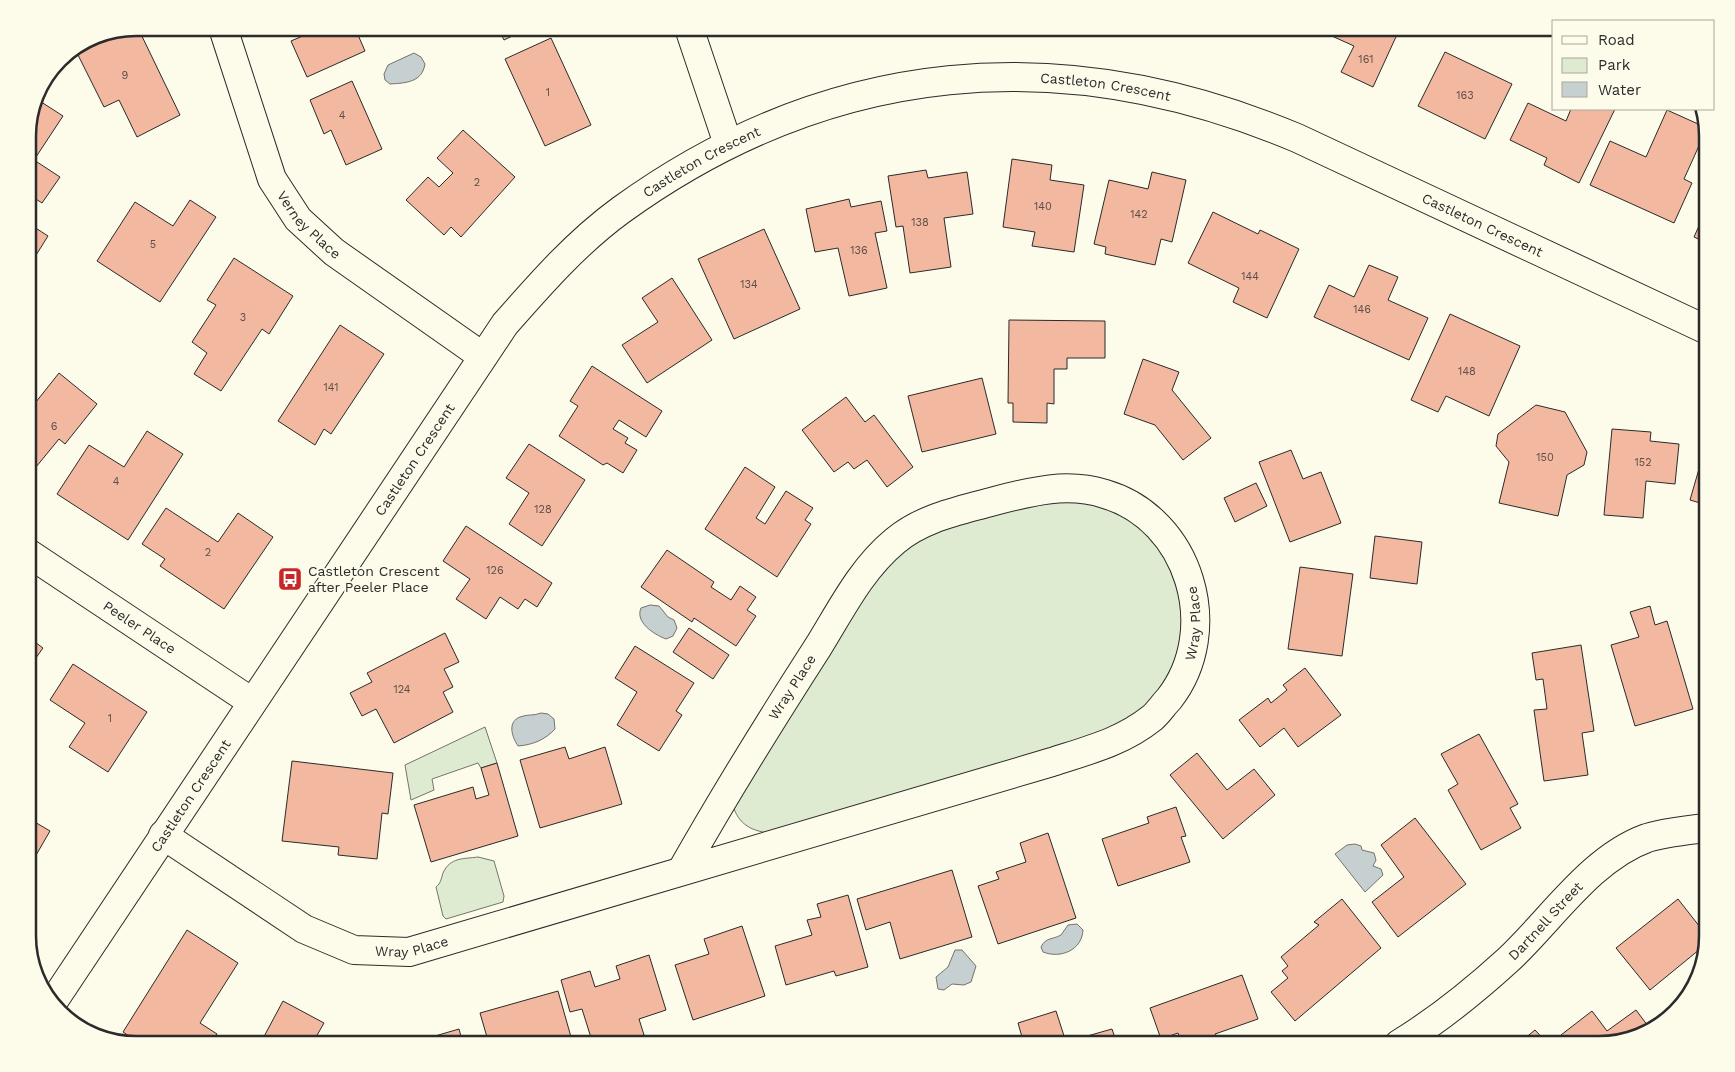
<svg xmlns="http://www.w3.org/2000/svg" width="1735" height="1072" font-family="'Work Sans',sans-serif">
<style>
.green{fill:#deebd1;stroke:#74746e}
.water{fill:#c7d0d0;stroke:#74746e}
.building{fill:#f2b8a0;stroke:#2b2b2b}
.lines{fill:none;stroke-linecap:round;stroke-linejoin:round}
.minor-casing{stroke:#2b2b2b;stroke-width:30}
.tertiary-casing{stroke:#2b2b2b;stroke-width:30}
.minor{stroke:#fdfbea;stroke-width:28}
.tertiary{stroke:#fdfbea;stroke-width:28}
.labels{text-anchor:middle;stroke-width:4;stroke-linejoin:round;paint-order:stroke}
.number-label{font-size:11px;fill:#5d4e48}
.street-label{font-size:14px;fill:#2b2b2b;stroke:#fdfbea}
.poi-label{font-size:14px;fill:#2b2b2b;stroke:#fdfbea;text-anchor:start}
.rim{fill:none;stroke:#2b2b2b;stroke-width:2.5}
</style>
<rect width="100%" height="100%" fill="#fdfbea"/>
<g class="green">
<path d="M 1042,498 C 1070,500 1095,501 1120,513 C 1144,525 1161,547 1171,571 C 1174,579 1179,588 1181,596 C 1190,644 1165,699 1123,723 C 1116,728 1107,730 1099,734 L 770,833 C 749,831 736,822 732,801 L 877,573 L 928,533 Z"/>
<path d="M 485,727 L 497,763 L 481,768 L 478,763 L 432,779 L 434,790 L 411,800 L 405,765 Z"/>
<path d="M 478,857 L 494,861 L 504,896 L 503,902 L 446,919 L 443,916 L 436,887 C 441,883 441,879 443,873 C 450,857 464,859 478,857 Z"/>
</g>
<g class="water">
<path d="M 414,53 L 421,57 L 425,64 C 422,82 407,83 390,84 L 385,80 L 384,74 L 388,65 Z"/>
<path d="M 650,605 L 659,606 L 668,617 L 674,620 L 677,628 L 673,636 L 666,639 C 653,634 635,622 641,608 Z"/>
<path d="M 541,713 L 548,714 L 554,719 L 555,729 C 545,740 532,745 518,746 C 512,737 507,722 520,717 C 527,714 534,716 541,713 Z"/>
<path d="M 1355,844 L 1361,846 L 1362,850 L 1374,853 L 1376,860 L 1373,866 L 1381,869 L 1383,875 L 1365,892 L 1335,854 L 1347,845 Z"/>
<path d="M 1077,924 L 1083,930 C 1082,950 1061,959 1043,952 L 1041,947 C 1046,937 1052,940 1061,935 L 1068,925 Z"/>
<path d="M 955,950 L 962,950 L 976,966 L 971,982 L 964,985 L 952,984 L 944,990 L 938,989 L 936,977 L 948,967 Z"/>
</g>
<g class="building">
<path d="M 138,28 L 180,115 L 137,137 L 119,100 L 104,107 L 76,51 L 94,42 L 92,38 L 95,36 Z"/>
<path d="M 318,28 L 355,28 L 365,51 L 307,77 L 291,41 L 319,29 Z"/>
<path d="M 498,28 L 529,28 L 504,40 Z"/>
<path d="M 1314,28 L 1400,28 L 1373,87 L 1341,72 L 1354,46 Z"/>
<path d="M 551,38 L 591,125 L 545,146 L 505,59 Z"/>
<path d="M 1445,52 L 1512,84 L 1485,139 L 1418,106 Z"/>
<path d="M 352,81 L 382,149 L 346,165 L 331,130 L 324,134 L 310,100 Z"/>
<path d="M 35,98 L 63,116 L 34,160 L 60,177 L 42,203 L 28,194 L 28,129 Z"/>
<path d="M 1528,103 L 1566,121 L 1571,109 L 1615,109 L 1579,183 L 1544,165 L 1547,158 L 1510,140 Z"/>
<path d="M 1667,110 L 1707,128 L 1684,179 L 1692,183 L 1674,223 L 1590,185 L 1610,141 L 1646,157 Z"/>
<path d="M 463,130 L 515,177 L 461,237 L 451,227 L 444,235 L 406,200 L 428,177 L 439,187 L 453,173 L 437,158 Z"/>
<path d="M 1012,159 L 1052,165 L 1050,180 L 1084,185 L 1074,252 L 1032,246 L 1035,232 L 1003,227 Z"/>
<path d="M 926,170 L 928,178 L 967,172 L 973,214 L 944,218 L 951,267 L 910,273 L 903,226 L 896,227 L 888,176 Z"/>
<path d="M 1152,172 L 1186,180 L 1172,242 L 1161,239 L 1155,265 L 1105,254 L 1106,247 L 1094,244 L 1109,180 L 1148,189 Z"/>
<path d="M 1707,175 L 1707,191 L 1701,188 Z"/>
<path d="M 849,199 L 851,207 L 881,201 L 887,231 L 875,233 L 887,288 L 849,296 L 838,248 L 815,252 L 806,209 Z"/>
<path d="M 190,200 L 216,217 L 160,302 L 97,261 L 135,202 L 173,226 Z"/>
<path d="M 1707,208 L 1707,243 L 1694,237 Z"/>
<path d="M 1213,212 L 1258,234 L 1260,230 L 1299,249 L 1267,318 L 1233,302 L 1239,288 L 1188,263 Z"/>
<path d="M 28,223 L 48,236 L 28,268 Z"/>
<path d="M 764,229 L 800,309 L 734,339 L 698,259 Z"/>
<path d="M 234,258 L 293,296 L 269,334 L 262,329 L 221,391 L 194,374 L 207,353 L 192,342 L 216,305 L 207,300 Z"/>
<path d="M 1369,265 L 1398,277 L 1388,300 L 1428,318 L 1409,360 L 1314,317 L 1329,285 L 1354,297 Z"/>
<path d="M 672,278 L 712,340 L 647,383 L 622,345 L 658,322 L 642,298 Z"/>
<path d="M 1450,314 L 1520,346 L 1489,416 L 1446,396 L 1438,412 L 1411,400 Z"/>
<path d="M 1009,320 L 1105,321 L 1105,358 L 1067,358 L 1067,369 L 1054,369 L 1054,404 L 1047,403 L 1047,423 L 1013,422 L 1013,403 L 1008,403 Z"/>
<path d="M 340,325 L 384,354 L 331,434 L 324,429 L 315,445 L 278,421 Z"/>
<path d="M 1143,359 L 1179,372 L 1172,390 L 1211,438 L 1183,460 L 1155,425 L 1124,414 Z"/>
<path d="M 592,366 L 662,411 L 646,437 L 619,420 L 613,429 L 628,438 L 625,443 L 637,450 L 623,473 L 607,463 L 603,465 L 559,436 L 578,406 L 570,401 Z"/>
<path d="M 59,373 L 97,404 L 65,444 L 59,439 L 36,467 L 28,461 L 28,412 Z"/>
<path d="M 982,378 L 996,434 L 922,452 L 908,396 Z"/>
<path d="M 846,397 L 865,422 L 874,415 L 913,467 L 887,487 L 867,460 L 854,469 L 848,462 L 834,472 L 802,430 Z"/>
<path d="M 1536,405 L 1565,412 L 1587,452 L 1584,465 L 1567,475 L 1558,516 L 1499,503 L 1509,462 L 1496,446 L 1498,434 Z"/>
<path d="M 1612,429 L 1651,432 L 1650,441 L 1679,444 L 1675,484 L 1646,481 L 1643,518 L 1604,515 Z"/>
<path d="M 147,431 L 183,454 L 128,540 L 57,494 L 89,445 L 124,467 Z"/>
<path d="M 529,444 L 585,480 L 542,546 L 509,524 L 529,493 L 506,478 Z"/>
<path d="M 1291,450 L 1303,479 L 1321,472 L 1341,523 L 1290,542 L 1259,462 Z"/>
<path d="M 1703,455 L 1707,456 L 1707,505 L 1690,500 Z"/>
<path d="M 745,467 L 775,487 L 756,518 L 765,524 L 786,491 L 813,508 L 805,520 L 811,524 L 777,577 L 705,529 Z"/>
<path d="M 1256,483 L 1267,506 L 1235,522 L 1224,498 Z"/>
<path d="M 166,508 L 218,542 L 238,513 L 273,537 L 224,609 L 160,566 L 165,559 L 142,544 Z"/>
<path d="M 466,526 L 552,583 L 537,607 L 525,599 L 518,609 L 500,597 L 486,619 L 456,599 L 470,579 L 443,561 Z"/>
<path d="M 1375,536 L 1422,542 L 1417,584 L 1370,578 Z"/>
<path d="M 667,550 L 714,582 L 711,587 L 731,600 L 740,586 L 756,597 L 747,610 L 756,616 L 736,646 L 694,618 L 692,622 L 641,587 Z"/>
<path d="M 1300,567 L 1353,574 L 1342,656 L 1288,649 Z"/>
<path d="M 1650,606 L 1655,625 L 1667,621 L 1693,709 L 1635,726 L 1611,645 L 1639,637 L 1630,612 Z"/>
<path d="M 689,628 L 729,655 L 713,679 L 673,652 Z"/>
<path d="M 445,633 L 459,662 L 444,669 L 453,687 L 443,692 L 453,712 L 394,743 L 376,709 L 362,716 L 350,693 L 372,682 L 367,673 Z"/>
<path d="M 28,637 L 43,648 L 28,669 Z"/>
<path d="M 1581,645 L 1594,731 L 1582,733 L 1588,775 L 1544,781 L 1534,710 L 1547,709 L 1543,679 L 1536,680 L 1532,653 Z"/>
<path d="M 635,646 L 694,683 L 676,711 L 682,715 L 659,751 L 617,725 L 637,692 L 615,678 Z"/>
<path d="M 73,664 L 147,712 L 108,772 L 69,747 L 85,723 L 50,700 Z"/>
<path d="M 1305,668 L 1341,715 L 1298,747 L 1284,728 L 1260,747 L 1239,720 L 1268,698 L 1271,703 L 1287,690 L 1283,685 Z"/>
<path d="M 1479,734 L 1518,804 L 1510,808 L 1521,828 L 1481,850 L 1448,790 L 1458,784 L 1441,754 Z"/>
<path d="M 565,747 L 569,759 L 605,747 L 622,804 L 540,828 L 520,760 Z"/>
<path d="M 1197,753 L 1227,790 L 1254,769 L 1275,795 L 1223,839 L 1170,775 Z"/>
<path d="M 292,761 L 393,773 L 388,814 L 382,813 L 377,859 L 338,855 L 339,847 L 282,841 Z"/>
<path d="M 497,763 L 518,836 L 431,862 L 414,805 L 473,787 L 476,799 L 489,795 L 481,768 Z"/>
<path d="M 1176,807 L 1186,836 L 1181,837 L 1190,862 L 1118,886 L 1102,839 L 1149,823 L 1147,817 Z"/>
<path d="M 28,818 L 50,831 L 28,869 Z"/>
<path d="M 1415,818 L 1466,884 L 1398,937 L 1372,902 L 1404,877 L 1381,845 Z"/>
<path d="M 1048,833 L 1076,918 L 998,944 L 978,886 L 999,879 L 996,872 L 1026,862 L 1020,843 Z"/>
<path d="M 952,870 L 972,937 L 900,959 L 890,922 L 866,930 L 857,899 Z"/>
<path d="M 848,895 L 868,967 L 836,976 L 834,971 L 786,985 L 775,946 L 812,935 L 807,920 L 821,917 L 817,904 Z"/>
<path d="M 1342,899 L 1381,948 L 1295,1021 L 1271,992 L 1288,978 L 1282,971 L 1288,966 L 1281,957 L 1319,925 L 1314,922 Z"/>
<path d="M 1678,899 L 1707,936 L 1705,945 L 1650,990 L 1616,948 Z"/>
<path d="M 742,926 L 765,996 L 693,1020 L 675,965 L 709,954 L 704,939 Z"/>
<path d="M 187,930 L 238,963 L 200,1023 L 217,1034 L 210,1044 L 136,1044 L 129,1043 L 132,1038 L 123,1032 Z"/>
<path d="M 649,955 L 666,1010 L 639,1019 L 644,1035 L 613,1044 L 593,1044 L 582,1009 L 570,1012 L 561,980 L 590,971 L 595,987 L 620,979 L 616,966 Z"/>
<path d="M 1242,975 L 1258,1019 L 1215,1034 L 1219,1044 L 1182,1044 L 1178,1033 L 1161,1039 L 1150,1008 Z"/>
<path d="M 558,991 L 573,1044 L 489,1044 L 480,1013 Z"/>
<path d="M 283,1001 L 324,1023 L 312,1044 L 260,1044 Z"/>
<path d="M 1636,1010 L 1651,1030 L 1599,1044 L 1568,1044 L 1561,1035 L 1592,1011 L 1607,1031 Z"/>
<path d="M 1056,1011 L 1066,1042 L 1112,1029 L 1117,1044 L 1024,1044 L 1018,1023 Z"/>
<path d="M 459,1029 L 463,1044 L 419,1044 L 418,1041 Z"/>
<path d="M 1535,1030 L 1548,1044 L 1518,1044 Z"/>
</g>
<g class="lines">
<defs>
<g id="minor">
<path id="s1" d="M 223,28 L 272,179 L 298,219 L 334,252 L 482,356"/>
<path id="s2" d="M 28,553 L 252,702"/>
<path id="s3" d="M 163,835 L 304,929 L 354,950 L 409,952 L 1052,762 C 1089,750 1122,742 1152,718 C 1159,712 1163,705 1169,699 C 1223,630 1190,519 1105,494 C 1064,481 1026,493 987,503 C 954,512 921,519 895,541 C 861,569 841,610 818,647 C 771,720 725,794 682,870"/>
<path id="s4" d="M 1399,1044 C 1438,1020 1474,991 1508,960 C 1551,920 1591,858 1647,838 C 1667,832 1687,830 1707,828"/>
</g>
<g id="tertiary">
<path d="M 689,28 L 728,144"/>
<path id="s5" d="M 53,1002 L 505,324 C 541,283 577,242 621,210 C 830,59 1061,39 1297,138 L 1707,330"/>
</g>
</defs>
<use href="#minor" class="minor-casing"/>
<use href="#tertiary" class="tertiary-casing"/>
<use href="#minor" class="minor"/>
<use href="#tertiary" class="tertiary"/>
</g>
<defs>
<symbol id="bus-square" viewBox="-11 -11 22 22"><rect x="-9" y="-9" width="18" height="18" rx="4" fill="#c62828" stroke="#fdfbea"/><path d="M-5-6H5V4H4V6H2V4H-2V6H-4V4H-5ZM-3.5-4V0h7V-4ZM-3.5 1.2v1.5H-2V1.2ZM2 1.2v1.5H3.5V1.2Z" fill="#fff"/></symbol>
</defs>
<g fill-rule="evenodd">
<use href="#bus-square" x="276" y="565" width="28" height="28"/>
</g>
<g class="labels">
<g class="number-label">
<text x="1366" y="63">161</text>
<text x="125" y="79">9</text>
<text x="548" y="96">1</text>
<text x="1465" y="99">163</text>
<text x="342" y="119">4</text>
<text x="477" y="186">2</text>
<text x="1043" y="210">140</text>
<text x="1139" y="218">142</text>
<text x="920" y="226">138</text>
<text x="153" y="248">5</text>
<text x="859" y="254">136</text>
<text x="1250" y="280">144</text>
<text x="749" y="288">134</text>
<text x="1362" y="313">146</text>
<text x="243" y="321">3</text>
<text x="1467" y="375">148</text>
<text x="331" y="391">141</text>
<text x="54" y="430">6</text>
<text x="1545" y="461">150</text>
<text x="1643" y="466">152</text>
<text x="116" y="485">4</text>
<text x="543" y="513">128</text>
<text x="208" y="556">2</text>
<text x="495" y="574">126</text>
<text x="402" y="693">124</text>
<text x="110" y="722">1</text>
</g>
<g class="street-label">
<text dy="5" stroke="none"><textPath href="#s5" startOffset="1492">Castleton Crescent</textPath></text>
<text dy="5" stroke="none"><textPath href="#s5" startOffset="1072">Castleton Crescent</textPath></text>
<text dy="5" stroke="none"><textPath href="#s1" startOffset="218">Verney Place</textPath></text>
<text dy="5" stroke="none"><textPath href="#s5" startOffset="1896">Castleton Crescent</textPath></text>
<text dy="5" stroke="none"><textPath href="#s5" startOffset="652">Castleton Crescent</textPath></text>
<text dy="5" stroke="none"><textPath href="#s3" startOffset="1166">Wray Place</textPath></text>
<text dy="5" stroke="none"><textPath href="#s2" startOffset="134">Peeler Place</textPath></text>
<text transform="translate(792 687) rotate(-57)" y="5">Wray Place</text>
<text dy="5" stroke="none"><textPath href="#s5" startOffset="248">Castleton Crescent</textPath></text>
<text dy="5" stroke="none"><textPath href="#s4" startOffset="192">Dartnell Street</textPath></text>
<text dy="5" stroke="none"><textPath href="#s3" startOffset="282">Wray Place</textPath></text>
</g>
<g class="poi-label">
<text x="308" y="576">Castleton Crescent<tspan x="308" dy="16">after Peeler Place</tspan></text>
</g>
</g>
<path d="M0 0H1735V1072H0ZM136 36H1599A100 100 0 0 1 1699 136V936A100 100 0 0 1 1599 1036H136A100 100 0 0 1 36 936V136A100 100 0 0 1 136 36Z" fill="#fdfbea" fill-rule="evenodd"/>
<path class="rim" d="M136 36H1599A100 100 0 0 1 1699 136V936A100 100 0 0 1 1599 1036H136A100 100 0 0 1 36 936V136A100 100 0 0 1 136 36Z"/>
<rect x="1552" y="20" width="162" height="90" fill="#fdfbea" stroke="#a9a89e"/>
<rect x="1562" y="36" width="25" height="8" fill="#fdfbea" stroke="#a9a89e"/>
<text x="1598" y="45" font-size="15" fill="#2b2b2b">Road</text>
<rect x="1562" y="58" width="25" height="15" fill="#deebd1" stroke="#a9a89e"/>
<text x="1598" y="70" font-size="15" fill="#2b2b2b">Park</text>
<rect x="1562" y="82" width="25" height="15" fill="#c7d0d0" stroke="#a9a89e"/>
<text x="1598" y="95" font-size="15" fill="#2b2b2b">Water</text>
</svg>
